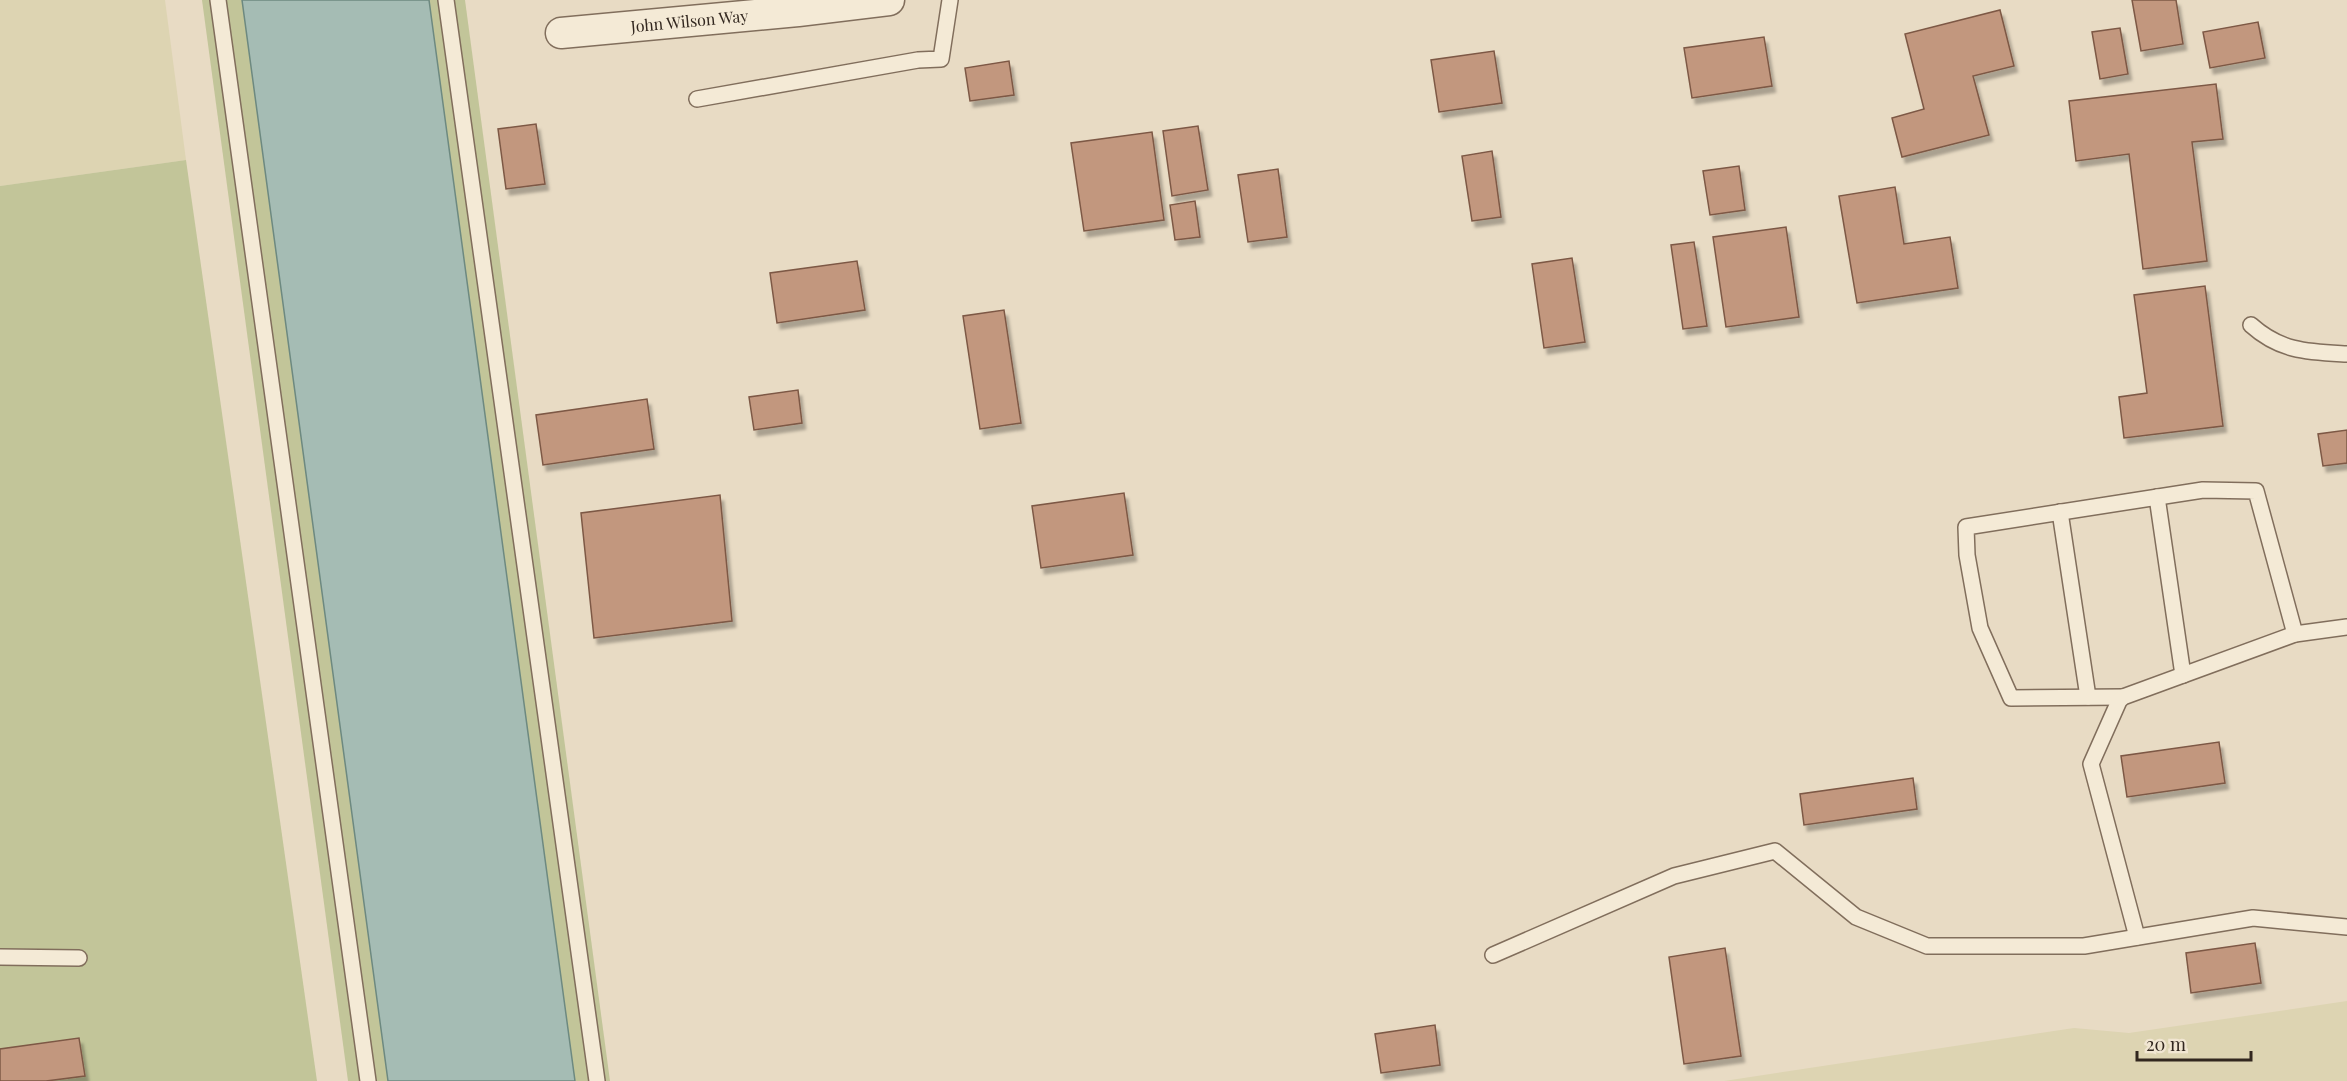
<svg xmlns="http://www.w3.org/2000/svg" width="2347" height="1081" font-family="'Playfair Display',serif">
<style>
.farmland{fill:#ddd4b2}
.green{fill:#c2c599}
.water{fill:#a5bcb4;stroke:#6d8980;stroke-width:1.5}
.building{fill:#c2977e;stroke:#7d5845;stroke-width:1.5;filter:url(#shadow)}
.lines{fill:none;stroke-linecap:round;stroke-linejoin:round}
.service-casing{stroke:#816e5c;stroke-width:18}
.minor-casing{stroke:#816e5c;stroke-width:33}
.service{stroke:#f4ead6;stroke-width:15}
.minor{stroke:#f4ead6;stroke-width:30}
.labels{text-anchor:middle;stroke-width:4.5;stroke-linejoin:round;paint-order:stroke}
.street-label{font-size:16px;fill:#32271f;stroke:#f1e6d2}
</style>
<defs>
<filter id="shadow"><feDropShadow dx="3.5" dy="6" stdDeviation="1.5" flood-color="#0004"/></filter>
</defs>
<rect width="100%" height="100%" fill="#e8dbc4"/>
<g class="farmland">
<path d="M 0,0 L 165,0 L 186,160 L 0,186 Z"/>
<path d="M 2347,1001 L 2347,1081 L 1724,1081 L 2074,1028 L 2129,1033 Z"/>
</g>
<g class="green">
<path d="M 202,0 L 465,0 L 610,1081 L 348,1081 Z"/>
<path d="M 186,160 L 317,1081 L 0,1081 L 0,186 Z"/>
</g>
<path class="water" d="M 242,0 L 429,0 L 575,1081 L 388,1081 Z"/>
<g class="building">
<path d="M 2132,0 L 2176,0 L 2183,44 L 2141,51 Z"/>
<path d="M 2000,10 L 2014,66 L 1973,76 L 1989,135 L 1902,157 L 1892,118 L 1924,109 L 1905,34 Z"/>
<path d="M 2258,22 L 2265,58 L 2210,68 L 2203,32 Z"/>
<path d="M 2120,28 L 2128,74 L 2100,79 L 2092,32 Z"/>
<path d="M 1764,37 L 1772,86 L 1692,98 L 1684,48 Z"/>
<path d="M 1494,51 L 1502,103 L 1439,112 L 1431,60 Z"/>
<path d="M 1009,61 L 1014,95 L 970,101 L 965,68 Z"/>
<path d="M 2216,84 L 2223,139 L 2192,142 L 2207,261 L 2143,269 L 2129,154 L 2076,161 L 2069,101 Z"/>
<path d="M 536,124 L 545,184 L 506,189 L 498,129 Z"/>
<path d="M 1198,126 L 1208,190 L 1172,196 L 1163,131 Z"/>
<path d="M 1152,132 L 1164,220 L 1084,231 L 1071,143 Z"/>
<path d="M 1492,151 L 1501,217 L 1472,221 L 1462,156 Z"/>
<path d="M 1739,166 L 1745,210 L 1710,215 L 1703,171 Z"/>
<path d="M 1278,169 L 1287,237 L 1248,242 L 1238,175 Z"/>
<path d="M 1895,187 L 1904,244 L 1950,237 L 1958,288 L 1857,303 L 1839,196 Z"/>
<path d="M 1195,201 L 1200,237 L 1175,240 L 1170,205 Z"/>
<path d="M 1786,227 L 1799,317 L 1726,327 L 1713,237 Z"/>
<path d="M 1694,242 L 1707,326 L 1683,329 L 1671,245 Z"/>
<path d="M 1572,258 L 1585,342 L 1544,348 L 1532,264 Z"/>
<path d="M 857,261 L 865,310 L 777,323 L 770,273 Z"/>
<path d="M 2205,286 L 2223,426 L 2124,438 L 2119,397 L 2147,393 L 2134,295 Z"/>
<path d="M 1004,310 L 1021,423 L 980,429 L 963,316 Z"/>
<path d="M 798,390 L 802,423 L 754,430 L 749,397 Z"/>
<path d="M 647,399 L 654,449 L 543,465 L 536,415 Z"/>
<path d="M 2347,430 L 2347,463 L 2323,466 L 2318,434 Z"/>
<path d="M 1124,493 L 1133,555 L 1041,568 L 1032,506 Z"/>
<path d="M 720,495 L 732,621 L 594,638 L 581,513 Z"/>
<path d="M 2219,742 L 2225,783 L 2127,797 L 2121,756 Z"/>
<path d="M 1913,778 L 1917,809 L 1804,825 L 1800,794 Z"/>
<path d="M 2255,943 L 2261,983 L 2191,993 L 2186,953 Z"/>
<path d="M 1725,948 L 1741,1056 L 1684,1064 L 1669,957 Z"/>
<path d="M 1435,1025 L 1440,1065 L 1381,1073 L 1375,1034 Z"/>
<path d="M 79,1038 L 85,1076 L 46,1081 L 0,1081 L 0,1049 Z"/>
</g>
<g class="lines">
<defs>
<g id="service">
<path d="M 218,0 L 368,1081"/>
<path d="M 446,0 L 597,1081"/>
<path d="M 697,99 L 918,60 L 941,59 L 950,0"/>
<path d="M 2251,325 C 2281,352 2309,352 2347,354"/>
<path d="M 2157,497 L 2183,675"/>
<path d="M 2060,512 L 2088,697"/>
<path d="M 2123,697 L 2011,698 L 1980,628 L 1967,555 L 1966,527 L 2203,490 L 2256,491 L 2295,634"/>
<path d="M 2137,937 L 2091,764 L 2119,701 L 2123,697 L 2295,634 L 2347,627"/>
<path d="M 1493,955 L 1674,876 L 1775,851 L 1856,917 L 1927,946 L 2084,946 L 2253,918 L 2347,927"/>
<path d="M 0,957 L 79,958"/>
</g>
<g id="minor">
<path id="s1" d="M 561,33 L 798,11 L 889,0"/>
</g>
</defs>
<use href="#service" class="service-casing"/>
<use href="#minor" class="minor-casing"/>
<use href="#service" class="service"/>
<use href="#minor" class="minor"/>
</g>
<g class="labels">
<g class="street-label">
<text dy="6" stroke="none"><textPath href="#s1" startOffset="129">John Wilson Way</textPath></text>
</g>
</g>
<path d="M2137 1051v9h114v-9" fill="none" stroke="#32271f" stroke-width="3"/>
<text x="2146" y="1051" font-size="18" fill="#32271f" stroke="#f1e6d2" stroke-width="4.5" paint-order="stroke">20 m</text>
</svg>
